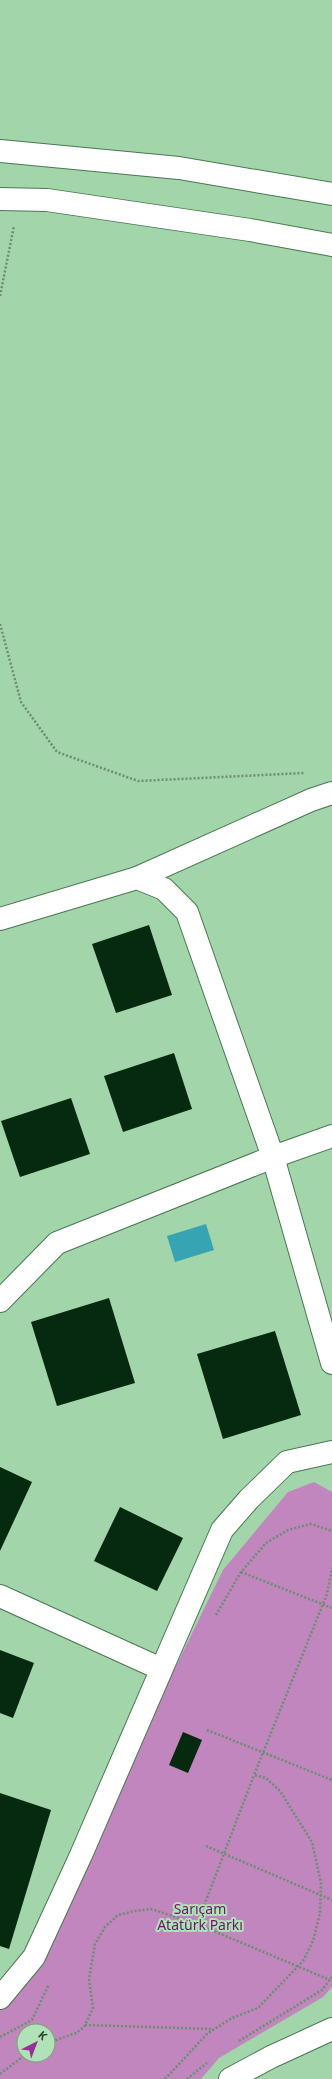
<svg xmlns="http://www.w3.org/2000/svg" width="332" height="2079" font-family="'Noto Sans',sans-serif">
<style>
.green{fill:#c086bd;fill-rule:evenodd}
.water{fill:#37a4b3}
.building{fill:#052a0f}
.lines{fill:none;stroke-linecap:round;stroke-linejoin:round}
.minor-casing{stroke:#497851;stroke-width:24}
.secondary-casing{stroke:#497851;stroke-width:24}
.path{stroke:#6a8e6f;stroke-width:2.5;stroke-dasharray:2 2;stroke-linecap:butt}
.minor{stroke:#fff;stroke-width:22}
.secondary{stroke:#fff;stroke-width:22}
.labels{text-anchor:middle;stroke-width:4;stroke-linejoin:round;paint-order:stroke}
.park-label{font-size:14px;fill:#6b156a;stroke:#afe2b6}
</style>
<rect width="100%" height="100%" fill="#a3d5aa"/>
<path class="green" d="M 314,1482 L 332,1492 L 332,1987 L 323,1997 L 219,2058 L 201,2079 L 0,2079 L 0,1998 L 34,1957 L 223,1570 L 288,1492 ZM 24,2031 L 48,2031 L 48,2055 L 24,2055 Z"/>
<path class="water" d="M 206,1224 L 214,1250 L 175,1262 L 167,1236 Z"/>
<g class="building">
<path d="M 149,925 L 172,995 L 116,1013 L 92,944 Z"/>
<path d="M 174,1053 L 192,1109 L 123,1132 L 104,1076 Z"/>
<path d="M 71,1098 L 90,1154 L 20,1177 L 1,1121 Z"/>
<path d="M 109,1298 L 135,1383 L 57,1406 L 31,1322 Z"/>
<path d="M 275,1331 L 301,1415 L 223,1439 L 197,1354 Z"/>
<path d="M 0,1467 L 32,1482 L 0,1551 Z"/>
<path d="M 120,1507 L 183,1538 L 157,1591 L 94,1561 Z"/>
<path d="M 0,1650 L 34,1663 L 13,1718 L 0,1713 Z"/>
<path d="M 183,1732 L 202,1740 L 188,1773 L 169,1765 Z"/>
<path d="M 0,1793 L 51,1810 L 9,1949 L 0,1946 Z"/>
</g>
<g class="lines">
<defs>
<g id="minor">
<path d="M 137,878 L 311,800 L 332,793"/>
<path d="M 0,919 L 137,878 L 164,889 L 187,912 L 273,1157 L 332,1363"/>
<path d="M 0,1301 L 57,1243 L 273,1157 L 332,1136"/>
<path d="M 0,1596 L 161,1669"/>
<path d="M 0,1998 L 34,1957 L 81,1855 L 222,1530 L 249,1499 L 287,1462 L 332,1452"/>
<path d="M 230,2079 L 271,2057 L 332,2029"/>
</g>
<g id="secondary">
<path d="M 0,151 L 179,168 L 332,194"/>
<path d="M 0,199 L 47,200 L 250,230 L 332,245"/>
</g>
</defs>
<use href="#minor" class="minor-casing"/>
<use href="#secondary" class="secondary-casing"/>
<g class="path">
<path d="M 0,296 L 14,226"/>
<path d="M 0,624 L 21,702 L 57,752 L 138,781 L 304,773"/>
<path d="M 241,1572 L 332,1608"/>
<path d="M 216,1615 L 241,1572 L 266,1543 L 288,1530 L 311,1524 L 332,1531"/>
<path d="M 207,1730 L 332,1780"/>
<path d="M 206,1846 L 332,1900"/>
<path d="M 197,1924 L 254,1775"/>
<path d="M 85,2025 L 213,2029"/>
<path d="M 0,2037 L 32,2020 L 49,1984"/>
<path d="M 239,2041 L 322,1990 L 332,1977"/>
<path d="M 48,2043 L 76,2033 L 84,2027 L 93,2008 L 89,1979 L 95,1944 L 105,1927 L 118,1915 L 135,1911 L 151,1909 L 197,1924 L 330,1980"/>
<path d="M 0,2074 L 25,2055"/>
<path d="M 165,2079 L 208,2033 L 232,2018 L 258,2008 L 303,1961 L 313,1941 L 320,1913 L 321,1883 L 312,1842 L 280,1791 L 266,1778 L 254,1775 L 327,1594 L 332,1568"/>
<path d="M 187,2079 L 207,2063"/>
</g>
<use href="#minor" class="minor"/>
<use href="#secondary" class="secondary"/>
</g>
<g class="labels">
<g class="park-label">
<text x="200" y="1914">Sarıçam<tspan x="200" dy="16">Atatürk Parkı</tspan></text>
</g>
</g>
<g transform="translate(36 2043) rotate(42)"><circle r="19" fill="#afe2b6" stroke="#7ba281"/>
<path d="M0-3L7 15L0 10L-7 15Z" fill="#983196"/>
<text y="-6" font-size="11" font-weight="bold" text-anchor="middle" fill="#2e4331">K</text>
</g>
</svg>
